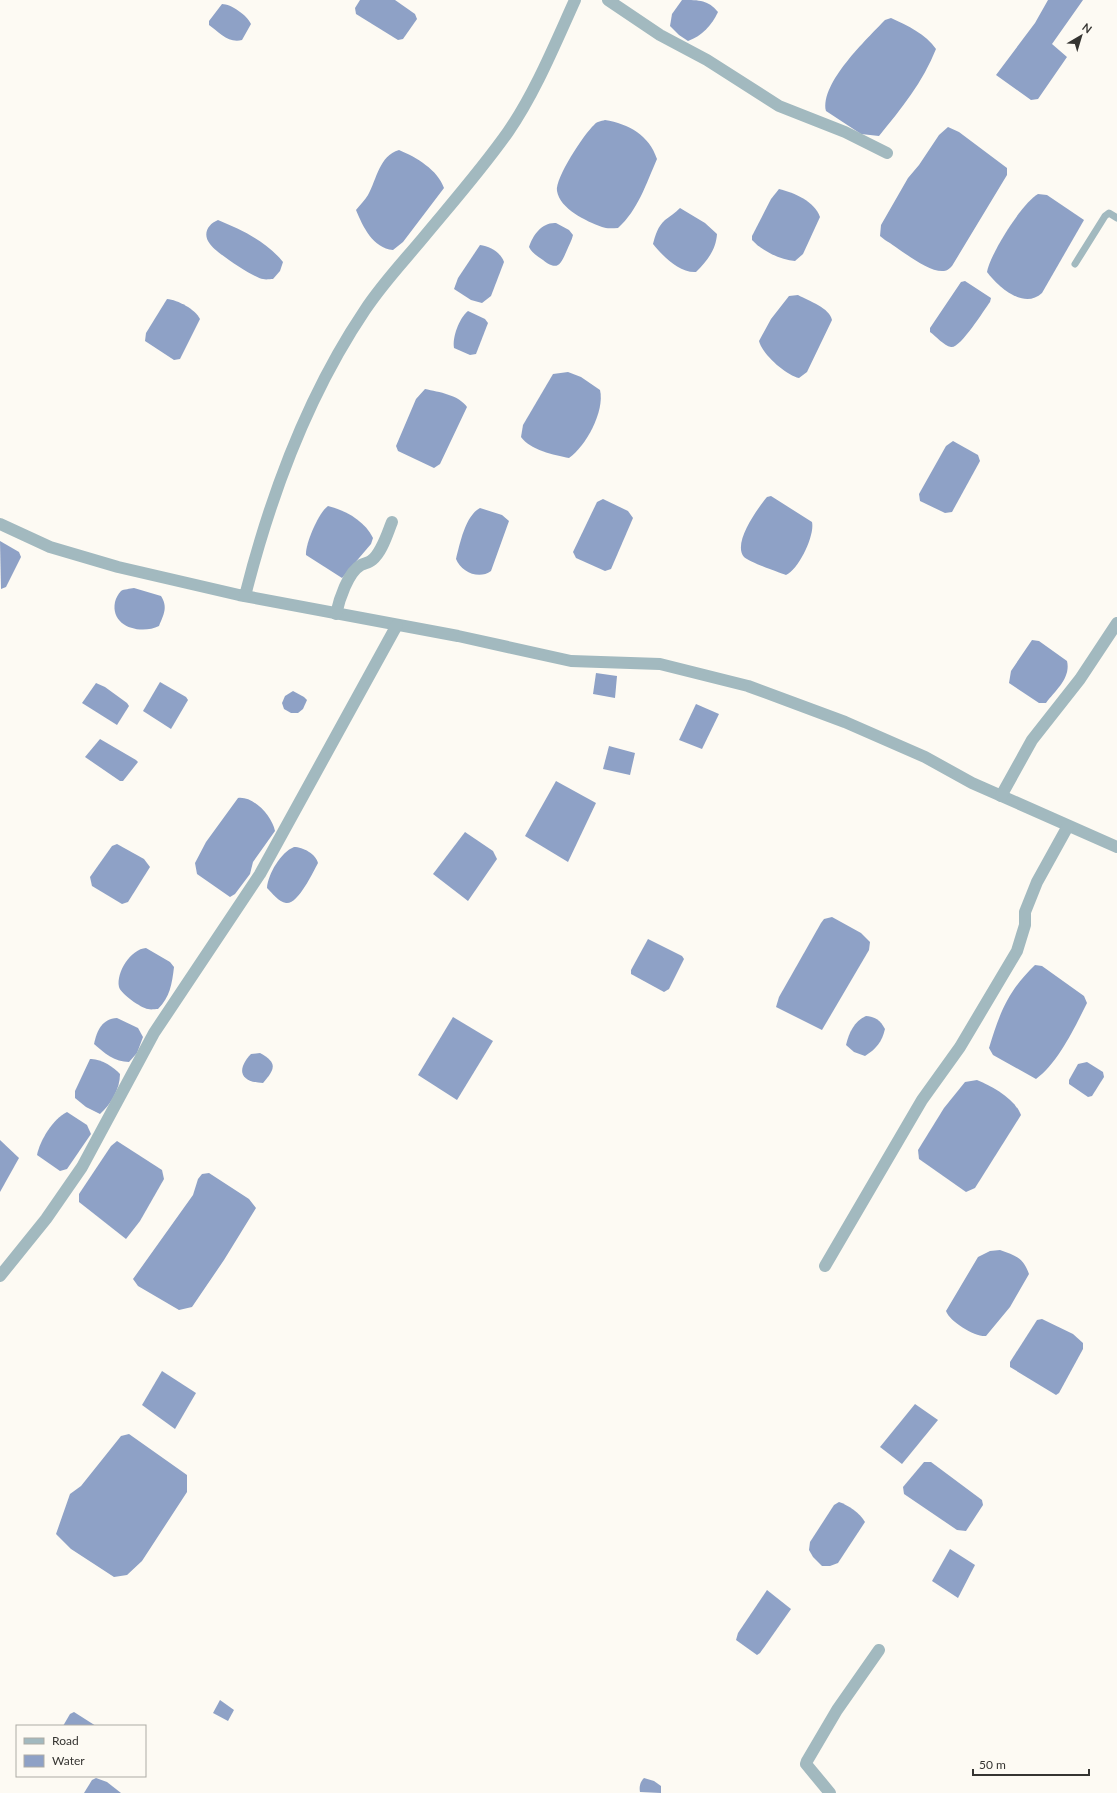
<svg xmlns="http://www.w3.org/2000/svg" width="1117" height="1793" font-family="Lato,sans-serif">
<style>
.water{fill:#8ea1c6}
.lines{fill:none;stroke-linecap:round;stroke-linejoin:round}
.lane{stroke:#a2b9bf;stroke-width:7}
.street{stroke:#a2b9bf;stroke-width:12}
</style>
<rect width="100%" height="100%" fill="#fdfaf3"/>
<g class="water">
<path d="M 360,0 L 395,0 L 415,14 L 417,19 L 403,39 L 398,40 L 356,14 L 355,8 Z"/>
<path d="M 682,0 C 700,0 708,0 718,12 C 712,25 702,36 688,41 L 679,35 L 670,26 L 672,14 Z"/>
<path d="M 1048,0 L 1083,0 L 1052,44 L 1067,57 L 1038,99 L 1031,100 L 996,75 L 1035,23 Z"/>
<path d="M 222,4 C 231,4 247,15 251,24 L 242,40 C 229,44 219,32 209,25 L 209,21 Z"/>
<path d="M 891,18 C 908,26 926,34 936,49 C 923,82 901,109 879,136 L 861,134 L 826,111 C 820,83 867,39 885,20 Z"/>
<path d="M 605,120 C 629,124 649,135 657,159 C 646,184 638,210 618,228 C 613,228 607,229 602,227 C 586,221 560,209 557,191 C 555,178 584,134 594,125 C 596,122 601,121 605,120 Z"/>
<path d="M 948,127 L 959,132 L 1007,168 L 1007,175 L 952,266 C 950,268 947,271 944,271 C 928,273 899,248 885,240 L 880,236 L 881,225 L 908,178 L 919,165 L 939,135 Z"/>
<path d="M 399,150 C 416,157 438,170 444,188 L 403,242 L 393,250 C 373,248 363,227 356,210 C 360,205 365,200 368,195 C 377,179 379,156 399,150 Z"/>
<path d="M 779,189 C 795,193 814,201 820,217 L 803,254 L 795,261 C 781,260 762,251 752,240 L 752,236 L 771,199 Z"/>
<path d="M 1038,194 L 1047,195 L 1084,220 L 1042,293 C 1024,310 998,287 987,272 C 990,254 1022,203 1038,194 Z"/>
<path d="M 680,208 L 705,223 L 717,234 C 716,250 707,261 696,272 C 679,273 663,256 653,244 C 655,236 658,226 665,220 C 670,216 675,213 680,208 Z"/>
<path d="M 218,220 C 242,230 266,241 283,262 L 280,271 L 273,279 C 270,279 266,280 263,279 C 254,278 215,252 210,244 C 202,234 208,224 218,220 Z"/>
<path d="M 556,223 L 569,230 L 573,235 C 572,240 569,245 567,250 C 561,264 558,272 543,260 C 537,256 532,253 529,247 C 533,235 542,222 556,223 Z"/>
<path d="M 480,245 C 490,246 501,253 504,262 L 491,296 L 482,303 L 471,300 L 454,289 L 458,278 Z"/>
<path d="M 965,281 L 991,298 L 990,302 C 984,310 960,349 951,347 C 944,346 936,336 930,332 L 930,328 L 961,282 Z"/>
<path d="M 798,295 C 809,301 830,308 832,320 L 807,372 L 799,378 C 786,375 762,354 759,341 L 771,319 L 789,296 Z"/>
<path d="M 167,299 C 178,300 195,309 200,319 L 180,359 L 174,360 L 145,341 L 146,333 Z"/>
<path d="M 468,311 L 485,319 L 488,323 L 476,354 L 470,355 L 454,348 C 452,338 459,318 468,311 Z"/>
<path d="M 568,372 L 581,377 L 600,390 C 605,411 586,446 569,458 C 554,455 530,450 521,437 L 523,425 L 553,374 Z"/>
<path d="M 425,389 C 439,392 459,395 467,407 L 440,464 L 434,468 L 398,451 L 396,446 L 416,399 Z"/>
<path d="M 953,441 L 978,455 L 980,461 L 952,512 L 945,513 L 920,501 L 919,494 L 946,446 Z"/>
<path d="M 771,496 L 812,522 C 815,535 799,569 786,575 C 778,572 749,562 744,557 C 732,543 758,508 767,497 Z"/>
<path d="M 603,499 L 628,511 L 633,518 L 611,569 L 605,571 L 576,558 L 573,552 L 597,502 Z"/>
<path d="M 328,506 C 345,510 365,521 373,538 L 371,544 L 342,578 L 306,555 C 305,544 319,512 328,506 Z"/>
<path d="M 480,508 L 502,515 L 509,521 L 491,571 C 479,580 461,572 456,559 C 460,544 465,516 480,508 Z"/>
<path d="M 0,541 L 19,552 L 21,557 L 6,587 L 1,589 Z"/>
<path d="M 134,588 L 161,596 C 168,607 164,614 159,626 C 141,635 110,627 115,602 C 116,598 118,594 121,591 C 124,589 130,589 134,588 Z"/>
<path d="M 1032,640 L 1039,641 L 1067,661 C 1071,678 1056,690 1046,703 L 1039,703 L 1009,683 L 1011,671 Z"/>
<path d="M 596,673 L 617,676 L 615,698 L 593,694 Z"/>
<path d="M 160,682 L 186,697 L 188,700 L 171,729 L 143,711 Z"/>
<path d="M 96,683 L 105,687 L 127,703 L 129,706 L 117,725 L 82,703 Z"/>
<path d="M 293,691 L 304,697 L 307,700 L 303,709 L 298,713 L 291,713 L 284,709 L 282,703 L 285,696 Z"/>
<path d="M 696,704 L 719,714 L 702,749 L 679,740 Z"/>
<path d="M 100,739 L 136,760 L 138,762 L 123,781 L 120,781 L 85,757 Z"/>
<path d="M 609,746 L 635,753 L 630,775 L 603,769 Z"/>
<path d="M 556,781 L 596,803 L 568,862 L 525,836 Z"/>
<path d="M 238,798 C 254,796 272,816 275,831 L 253,862 L 250,874 L 235,894 L 230,897 L 197,874 L 195,863 L 206,842 Z"/>
<path d="M 465,832 L 493,851 L 497,859 L 468,901 L 433,874 Z"/>
<path d="M 117,844 L 144,859 L 150,867 L 128,902 L 122,904 L 92,886 L 90,877 L 112,846 Z"/>
<path d="M 294,847 C 303,847 316,854 318,863 C 313,872 298,905 286,903 C 279,902 272,893 267,888 C 268,874 281,852 294,847 Z"/>
<path d="M 832,917 L 861,933 L 870,942 L 869,950 L 822,1030 L 776,1007 L 779,997 L 821,923 L 824,919 Z"/>
<path d="M 648,939 L 682,956 L 684,959 L 669,989 L 664,992 L 631,974 L 631,970 Z"/>
<path d="M 146,948 L 170,962 L 174,967 C 172,984 170,997 158,1009 C 155,1009 151,1010 148,1009 C 141,1008 121,994 119,987 C 116,972 131,949 146,948 Z"/>
<path d="M 1035,965 L 1042,966 L 1084,996 L 1087,1003 C 1075,1027 1058,1063 1036,1079 L 993,1055 L 989,1048 C 1000,1012 1008,991 1035,965 Z"/>
<path d="M 866,1016 C 876,1017 880,1020 885,1029 C 882,1042 876,1049 865,1056 L 854,1052 L 846,1045 C 849,1033 854,1021 866,1016 Z"/>
<path d="M 453,1017 L 493,1041 L 457,1100 L 418,1075 Z"/>
<path d="M 117,1018 L 138,1028 L 143,1037 L 137,1053 L 129,1062 C 115,1062 104,1053 94,1044 C 97,1030 102,1019 117,1018 Z"/>
<path d="M 260,1053 C 278,1063 275,1069 263,1083 C 240,1082 236,1070 251,1054 Z"/>
<path d="M 90,1059 C 100,1058 114,1067 120,1074 C 120,1089 111,1104 100,1114 L 86,1107 L 75,1098 L 75,1091 Z"/>
<path d="M 1087,1062 L 1103,1072 L 1104,1077 L 1092,1096 L 1088,1097 L 1069,1084 L 1069,1080 L 1078,1064 Z"/>
<path d="M 977,1080 C 992,1086 1015,1099 1021,1115 L 975,1188 L 966,1192 L 919,1159 L 918,1150 L 944,1108 L 965,1082 Z"/>
<path d="M 67,1112 L 87,1125 L 91,1134 L 67,1169 L 60,1171 L 37,1155 C 40,1140 53,1119 67,1112 Z"/>
<path d="M 0,1140 L 19,1158 L 0,1192 Z"/>
<path d="M 117,1141 L 162,1170 L 164,1179 L 140,1221 L 126,1239 L 79,1202 L 79,1194 L 111,1146 Z"/>
<path d="M 209,1173 L 249,1199 L 256,1208 L 224,1260 L 192,1307 L 179,1310 L 138,1286 L 133,1279 L 193,1195 L 198,1179 L 202,1174 Z"/>
<path d="M 1000,1250 C 1016,1256 1023,1257 1029,1274 L 1010,1307 L 986,1336 C 975,1337 950,1322 946,1311 L 978,1257 L 990,1251 Z"/>
<path d="M 1042,1319 L 1073,1334 L 1083,1343 L 1083,1349 L 1059,1393 L 1056,1395 L 1010,1367 L 1010,1362 L 1037,1320 Z"/>
<path d="M 162,1371 L 196,1393 L 175,1429 L 142,1405 Z"/>
<path d="M 915,1404 L 938,1420 L 902,1464 L 880,1447 Z"/>
<path d="M 129,1434 L 187,1475 L 187,1492 L 142,1561 L 127,1575 L 114,1577 L 71,1549 L 56,1534 L 70,1494 L 81,1486 L 121,1436 Z"/>
<path d="M 924,1462 L 931,1462 L 982,1500 L 983,1505 L 966,1531 L 957,1530 L 904,1494 L 903,1487 Z"/>
<path d="M 839,1502 C 848,1505 860,1513 865,1522 L 838,1563 L 830,1566 L 822,1566 L 813,1557 L 809,1550 L 810,1542 L 834,1505 Z"/>
<path d="M 950,1549 L 975,1565 L 958,1598 L 932,1581 Z"/>
<path d="M 767,1590 L 791,1609 L 760,1653 L 757,1655 L 736,1640 L 738,1633 Z"/>
<path d="M 220,1700 L 234,1710 L 228,1721 L 213,1713 Z"/>
<path d="M 74,1712 L 96,1726 L 63,1726 L 70,1714 Z"/>
<path d="M 96,1778 L 107,1782 L 121,1793 L 84,1793 L 92,1780 Z"/>
<path d="M 644,1778 L 654,1781 L 661,1786 L 661,1793 L 640,1792 C 639,1787 640,1782 644,1778 Z"/>
</g>
<g class="lines">
<path class="lane" d="M 1075,264 L 1105,216 L 1109,213 L 1117,218"/>
<g class="street">
<path d="M 608,0 L 660,35 L 707,60 L 779,106 L 845,132 L 887,153"/>
<path d="M 0,524 L 50,547 L 118,567 L 239,595 L 458,636 L 571,661 L 660,664 L 748,686 L 845,722 L 925,757 L 972,783 L 1117,847"/>
<path d="M 245,596 C 270,497 307,396 365,310 C 382,284 403,262 423,238 C 452,203 482,169 508,132 C 535,93 555,44 575,0"/>
<path d="M 336,614 C 339,600 348,572 361,565 C 364,563 369,563 372,560 C 382,552 387,534 392,522"/>
<path d="M 1001,796 L 1032,740 L 1080,679 L 1117,623"/>
<path d="M 825,1266 L 922,1100 L 960,1047 L 1017,951 L 1025,925 L 1025,912 L 1037,882 L 1068,826"/>
<path d="M 0,1276 L 46,1219 L 82,1167 L 154,1033 L 260,874 L 397,625"/>
<path d="M 830,1793 L 806,1764 L 807,1761 L 837,1710 L 879,1650"/>
</g>
</g>
<rect x="16" y="1725" width="130" height="52" fill="#fdfaf3" stroke="#adaba5"/>
<rect x="24" y="1738" width="20" height="6" fill="#a2b9bf" stroke="#adaba5"/>
<text x="52" y="1745" font-size="12" fill="#353431">Road</text>
<rect x="24" y="1755" width="20" height="12" fill="#8ea1c6" stroke="#adaba5"/>
<text x="52" y="1765" font-size="12" fill="#353431">Water</text>
<g transform="translate(1081 36) rotate(38)" stroke="#fdfaf3" stroke-width="3" paint-order="stroke">
<path d="M0-3L7 15L0 10L-7 15Z" fill="#353431"/>
<text y="-6" font-size="11" font-weight="bold" text-anchor="middle" fill="#353431">N</text>
</g>
<path d="M973 1769v6h116v-6" fill="none" stroke="#353431" stroke-width="2"/>
<text x="979" y="1769" font-size="12" fill="#353431" stroke="#fdfaf3" stroke-width="3" paint-order="stroke">50 m</text>
</svg>
